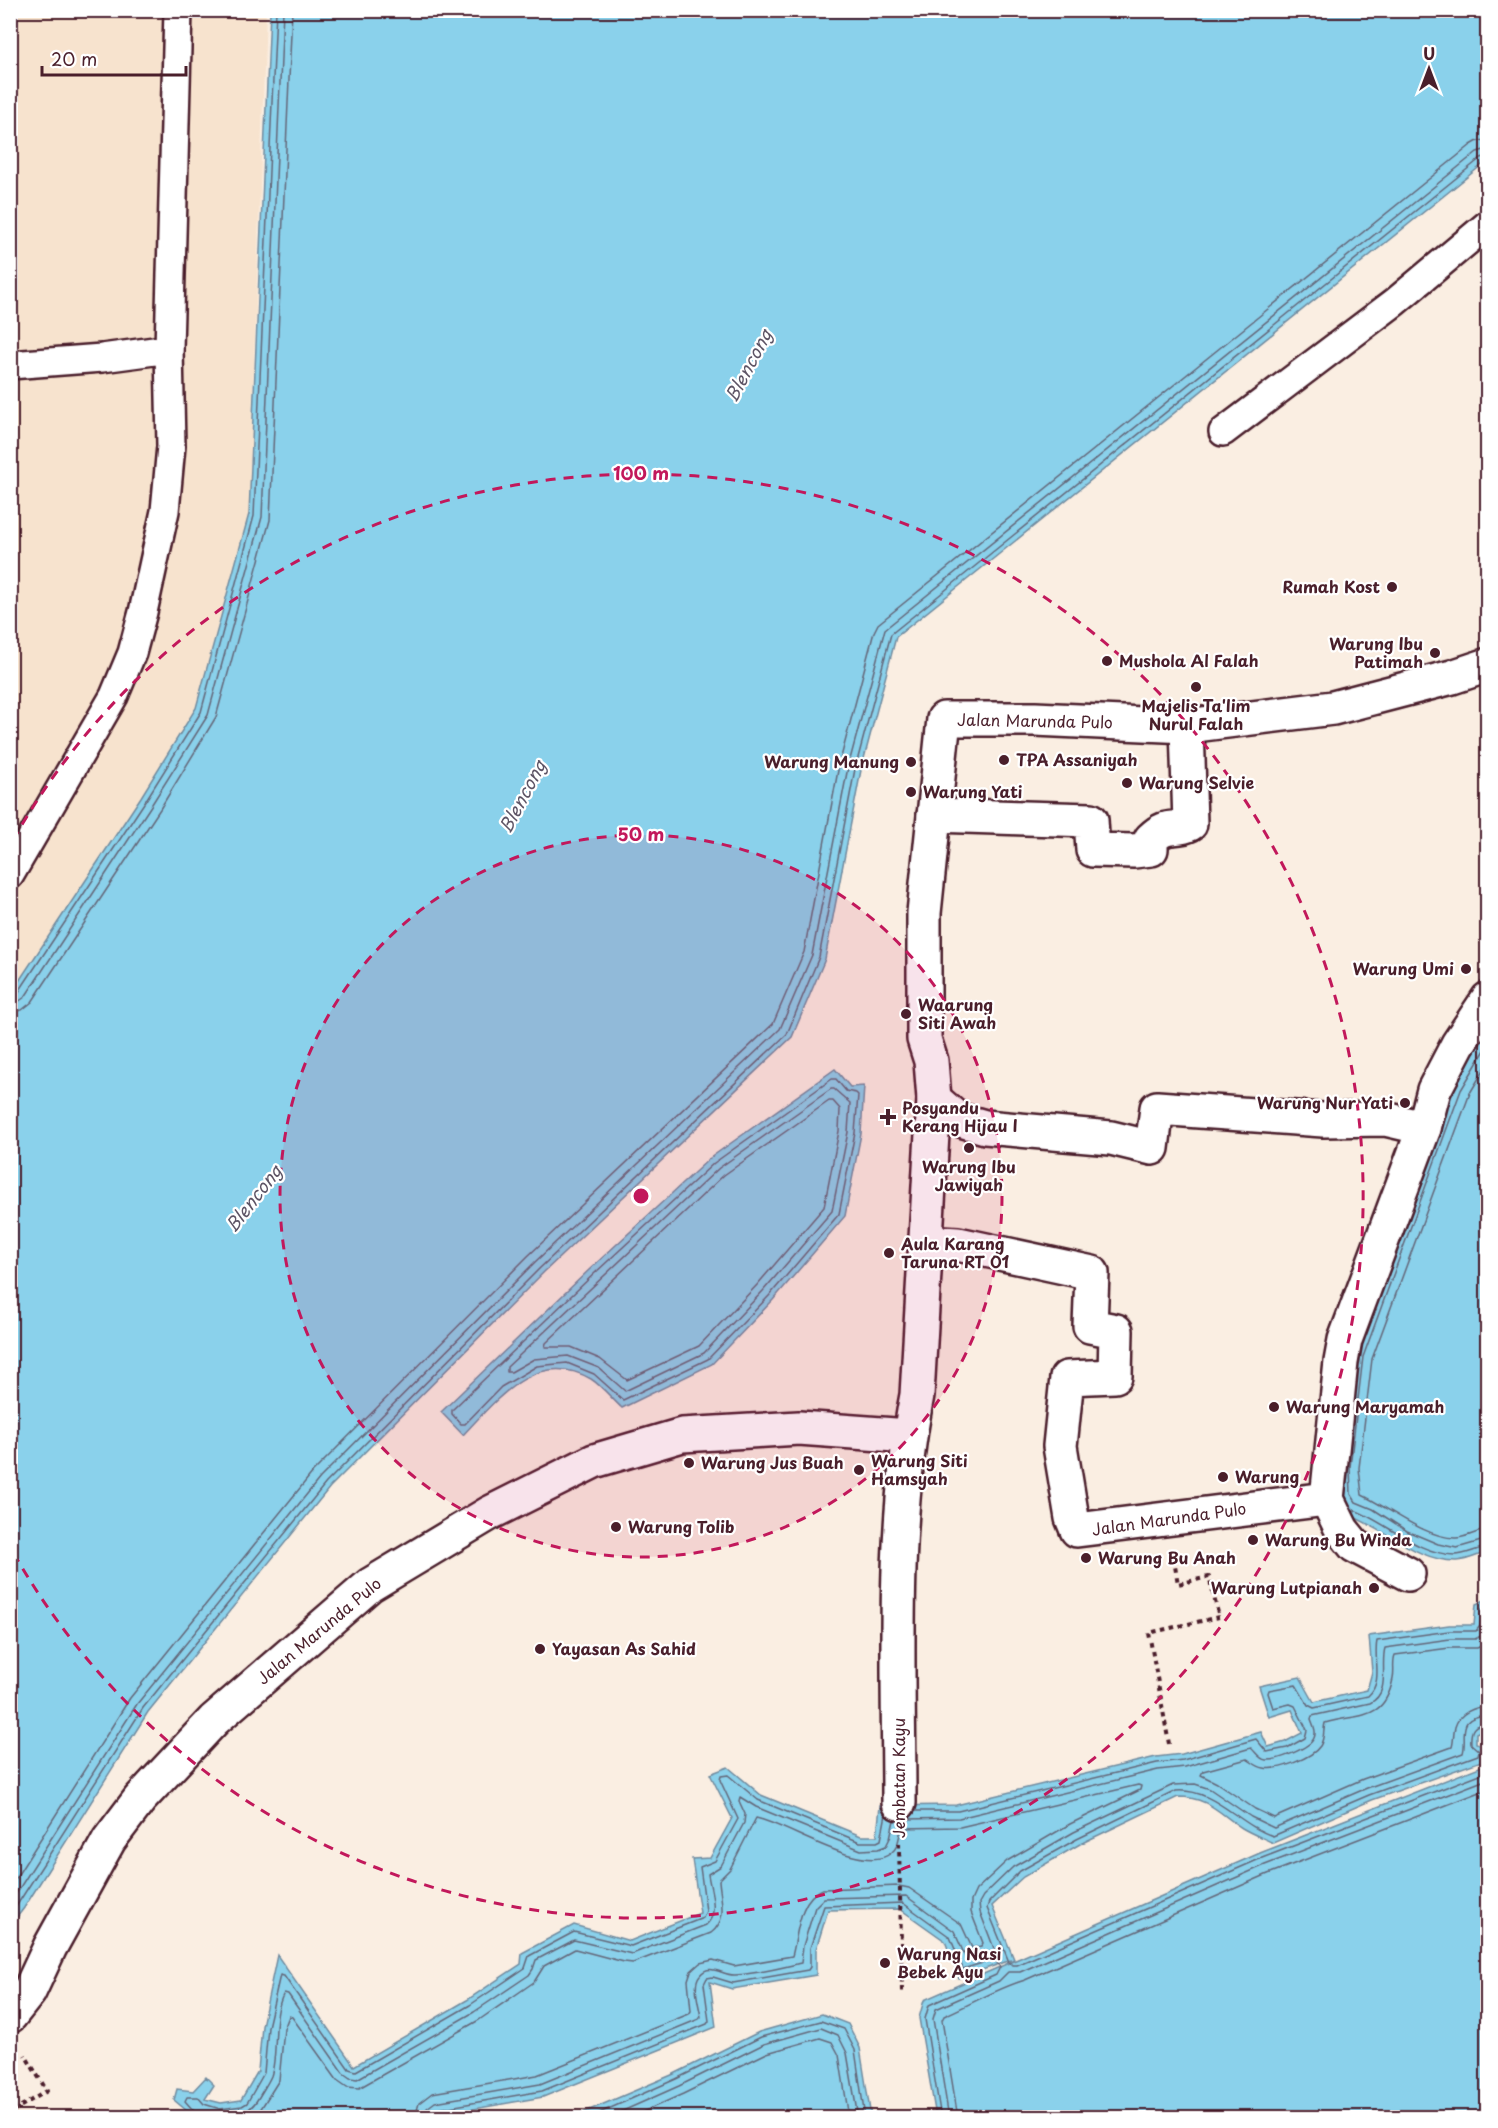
<svg xmlns="http://www.w3.org/2000/svg" width="1498" height="2128" font-family="'Playpen Sans',sans-serif">
<style>
.built{fill:#f7e3ce}
.water{fill:#8ad1eb;stroke:#708a9e;stroke-width:1.5}
.lines{fill:none;stroke-linecap:round;stroke-linejoin:round}
.shore{stroke:#646678;stroke-width:1.5}
.lane-casing{stroke:#4a1f2b;stroke-width:32}
.street-casing{stroke:#4a1f2b;stroke-width:38}
.path{stroke:#4a1f2b;stroke-width:4;stroke-dasharray:4.5 4.5;stroke-linecap:butt}
.lane{stroke:#fff;stroke-width:27}
.street{stroke:#fff;stroke-width:33}
.ring{fill:none;stroke:#c2185b;stroke-width:3;stroke-dasharray:10 8}
.poi-dot{fill:#4a1f2b;stroke:#fff;stroke-width:2}
.labels{text-anchor:middle;stroke-width:4.5;stroke-linejoin:round;paint-order:stroke}
.poi-label{font-size:16px;font-weight:bold;fill:#4a1f2b;stroke:#fff;text-anchor:start}
.street-label{font-size:16px;fill:#4a1f2b;stroke:#fff}
.water-label{font-size:18px;font-style:italic;fill:#5d5465;stroke:#fff}
.centre{fill:#c2185b;stroke:#fff;stroke-width:3}
.ring-label{font-size:18px;text-anchor:middle;font-weight:bold;fill:#c2185b;stroke:#fff;stroke-width:4.5;stroke-linejoin:round;paint-order:stroke}
</style>
<rect width="100%" height="100%" fill="#faeee2"/>
<filter id="ink" filterUnits="userSpaceOnUse"><feTurbulence type="fractalNoise" baseFrequency=".0167" numOctaves="2"/><feDisplacementMap in="SourceGraphic" scale="12" xChannelSelector="R" yChannelSelector="G"/><feConvolveMatrix kernelMatrix="1 2 1 2 8 2 1 2 1" color-interpolation-filters="sRGB"/></filter>
<g filter="url(#ink)">
<path class="built" d="M 11,11 L 266,11 L 249,514 L 196,708 L 141,797 L 11,993 Z"/>
<g class="water">
<path d="M 270,11 L 1487,11 L 1487,161 L 896,637 L 861,770 L 825,959 L 792,1037 L 544,1272 L 330,1487 L 148,1712 L 24,1908 L 11,1925 L 11,993 L 141,797 L 196,708 L 249,514 Z"/>
<path d="M 1487,1019 L 1487,1552 C 1478,1555 1466,1561 1456,1561 C 1416,1561 1383,1527 1346,1514 L 1337,1467 L 1350,1354 L 1449,1084 Z"/>
<path d="M 835,1069 L 850,1087 L 864,1086 L 861,1134 L 845,1216 L 773,1300 L 712,1364 L 622,1408 C 612,1399 602,1386 591,1379 C 537,1348 497,1399 463,1435 L 441,1412 L 590,1269 L 710,1158 Z"/>
<path d="M 1487,1599 L 1487,1728 L 1476,1733 L 1476,1743 L 1487,1746 L 1487,1759 L 1372,1800 L 1273,1843 C 1263,1838 1252,1834 1242,1828 C 1219,1813 1208,1797 1178,1797 L 1080,1844 L 1023,1877 L 992,1906 L 1014,1959 L 959,1978 L 945,1941 L 900,1909 L 828,1910 L 816,1949 L 816,1975 L 732,1989 L 710,1982 L 716,2027 L 543,2097 L 439,2115 L 434,2118 L 185,2117 L 187,2111 L 174,2100 L 177,2089 L 193,2091 L 206,2077 L 214,2085 L 205,2099 L 221,2103 L 241,2100 L 258,2071 L 262,2026 L 277,1955 L 354,2066 L 467,2000 L 521,1964 L 522,1953 L 574,1925 L 630,1941 L 700,1913 L 692,1859 L 710,1858 L 732,1818 L 710,1774 L 728,1767 L 761,1795 L 861,1836 L 877,1836 L 880,1806 L 956,1805 L 1156,1757 L 1182,1754 L 1261,1732 L 1268,1747 L 1285,1742 L 1302,1733 L 1292,1710 L 1269,1717 L 1259,1686 L 1300,1677 L 1314,1702 L 1367,1690 L 1372,1672 L 1369,1636 L 1449,1625 L 1474,1625 L 1476,1604 Z"/>
<path d="M 1487,1764 L 1487,2117 L 936,2117 L 919,2018 L 924,2000 L 1260,1853 Z"/>
<path d="M 822,2014 L 848,2024 L 860,2048 L 871,2117 L 573,2117 L 674,2074 L 759,2032 Z"/>
</g>
<g class="lines">
<g class="shore">
<path d="M 10,996 L 18,993 L 146,800 L 201,712 L 254,516 L 276,10"/>
<path d="M 10,1003 L 18,1002 L 25,997 L 152,804 L 208,715 L 262,517 L 283,10"/>
<path d="M 10,1012 L 22,1010 L 32,1002 L 160,809 L 216,717 L 270,520 L 292,10"/>
<path d="M 1488,1045 L 1461,1090 L 1363,1357 L 1350,1467 L 1351,1494 L 1356,1502 L 1373,1509 L 1407,1531 L 1438,1544 L 1457,1548 L 1488,1539"/>
<path d="M 1488,1063 L 1470,1093 L 1372,1359 L 1359,1468 L 1362,1495 C 1388,1507 1427,1539 1456,1538 C 1466,1538 1476,1531 1488,1530"/>
<path d="M 832,1079 L 836,1079 L 846,1091 L 856,1093 L 858,1095 L 855,1133 L 839,1214 L 769,1296 L 708,1359 L 623,1400 L 594,1374 L 567,1363 L 537,1366 L 501,1387 L 465,1424 L 461,1424 L 452,1414 L 452,1410 L 595,1273 L 714,1163 Z"/>
<path d="M 831,1089 L 834,1089 L 850,1103 L 848,1132 L 832,1211 L 763,1291 L 704,1353 L 625,1391 L 599,1368 L 568,1356 L 534,1359 L 511,1372 L 507,1372 L 507,1367 L 719,1168 Z"/>
<path d="M 829,1101 L 833,1101 L 840,1109 L 839,1131 L 824,1207 L 757,1285 L 699,1346 L 627,1380 L 600,1359 L 571,1347 L 545,1347 L 546,1343 L 724,1175 Z"/>
<path d="M 1352,1509 C 1387,1522 1416,1554 1455,1555 C 1466,1555 1477,1548 1488,1547"/>
<path d="M 1488,1643 L 1477,1648 L 1450,1648 L 1395,1655 C 1392,1663 1395,1671 1393,1679 C 1384,1722 1360,1713 1325,1723 C 1323,1730 1325,1738 1320,1746 C 1312,1758 1278,1771 1264,1768 C 1257,1767 1252,1762 1247,1759 L 1203,1771 L 1201,1775 L 1217,1783 L 1255,1809 L 1274,1818 L 1363,1779 L 1452,1747 C 1454,1741 1453,1734 1455,1727 C 1459,1713 1474,1707 1488,1706"/>
<path d="M 1488,1723 C 1473,1724 1470,1730 1471,1744 L 1479,1751 L 1478,1755 L 1369,1795 L 1273,1836 C 1239,1825 1214,1788 1176,1791 L 1077,1839 L 1020,1871 L 989,1902 L 987,1908 L 1009,1962 L 1012,1965 L 1017,1965 L 1262,1858 L 1488,1771"/>
<path d="M 915,1811 L 958,1811 L 1157,1763 L 1183,1760 L 1256,1739 L 1267,1752 L 1287,1748 L 1305,1738 L 1307,1730 L 1295,1706 L 1290,1704 L 1273,1708 L 1268,1693 L 1269,1690 L 1296,1685 L 1308,1705 L 1314,1708 L 1368,1696 C 1384,1682 1373,1658 1377,1641 L 1449,1631 L 1476,1631 L 1480,1626 L 1482,1609 L 1488,1606"/>
<path d="M 907,1819 L 959,1818 L 1158,1770 L 1185,1767 L 1251,1748 C 1256,1752 1259,1759 1266,1760 C 1277,1761 1310,1748 1314,1738 C 1317,1731 1313,1725 1311,1719 L 1312,1716 L 1370,1703 C 1391,1693 1380,1665 1385,1648 L 1450,1639 L 1475,1639 L 1483,1635 L 1488,1629"/>
<path d="M 10,1887 L 130,1698 L 313,1472 L 528,1256 L 773,1024 L 804,952 L 839,765 L 874,632 L 878,624 L 1471,145 L 1478,141 L 1488,140"/>
<path d="M 10,1903 L 137,1704 L 320,1478 L 535,1262 L 780,1029 L 812,955 L 848,767 L 885,629 L 1477,152 L 1488,149"/>
<path d="M 10,1916 L 143,1708 L 326,1483 L 540,1268 L 787,1034 L 819,957 L 855,769 L 891,634 L 1481,158 L 1488,156"/>
<path d="M 191,2118 L 193,2110 L 185,2101 L 187,2097 L 198,2097 L 204,2104 L 220,2109 L 242,2106 L 247,2103 L 264,2073 L 268,2027 L 280,1975 L 284,1976 L 349,2069 L 356,2071 L 470,2005 L 525,1968 L 529,1956 L 574,1932 L 631,1946 L 703,1918 L 706,1911 L 700,1867 L 715,1861 L 738,1819 L 720,1780 L 721,1776 L 728,1775 L 758,1800 L 860,1842 L 877,1842 L 881,1840 L 886,1814"/>
<path d="M 199,2118 L 202,2112 C 228,2117 245,2121 259,2097 C 263,2090 268,2083 271,2076 C 279,2053 271,2017 284,1993 L 288,1994 L 343,2073 L 350,2078 L 357,2079 L 474,2012 L 529,1975 L 533,1969 L 536,1960 L 574,1940 L 632,1954 L 706,1925 C 720,1913 710,1890 708,1874 L 721,1866 L 744,1823 L 745,1814 L 739,1801 L 740,1797 L 756,1807 L 861,1850 L 878,1849 L 886,1846 L 890,1838 L 894,1820"/>
<path d="M 255,2118 L 279,2080 L 284,2029 L 289,2016 L 292,2017 L 337,2080 L 347,2087 L 359,2088 L 479,2020 L 534,1982 L 544,1966 L 575,1949 L 624,1962 L 633,1963 L 711,1933 C 729,1919 720,1899 719,1880 L 730,1869 L 756,1818 C 787,1824 864,1876 891,1853 C 900,1846 898,1836 902,1828 L 960,1827 L 1138,1785 L 1141,1786 L 1140,1790 L 1070,1824 L 1007,1861 L 976,1890 L 971,1901 L 971,1912 L 983,1943 L 981,1946 L 972,1948 L 961,1924 L 909,1888 L 899,1886 L 823,1889 C 798,1898 798,1935 792,1956 L 734,1966 L 713,1960 L 700,1963 L 691,1971 L 688,1980 L 691,2011 L 689,2014 L 537,2075 L 432,2093 L 419,2103 L 415,2118"/>
<path d="M 424,2118 L 427,2108 L 435,2102 L 540,2084 L 699,2019 L 701,2017 C 699,2005 692,1984 700,1975 C 710,1962 723,1976 735,1975 C 757,1974 780,1968 801,1963 L 803,1946 L 815,1907 L 824,1898 L 906,1896 L 954,1931 L 966,1958 L 969,1960 L 995,1951 L 980,1912 L 979,1903 L 983,1896 L 1013,1867 L 1074,1832 L 1173,1785 L 1195,1784 L 1210,1789 L 1251,1817 L 1274,1828 L 1367,1788 L 1463,1753 C 1468,1735 1454,1717 1488,1715"/>
<path d="M 432,2118 L 433,2112 L 438,2109 L 542,2091 L 707,2024 L 709,2021 L 704,1984 L 707,1978 L 713,1977 L 733,1983 L 808,1970 L 810,1967 L 810,1948 L 824,1906 L 903,1903 L 950,1937 L 963,1969 L 992,1960 L 997,1962 L 1000,1967 L 996,1975 L 929,2005 L 925,2019 L 941,2118"/>
<path d="M 588,2118 L 676,2079 L 761,2037 L 821,2021 L 844,2029 L 855,2050 L 865,2118"/>
<path d="M 607,2118 L 679,2086 L 764,2044 L 821,2028 L 838,2035 L 847,2053 L 858,2118"/>
<path d="M 629,2118 L 683,2094 L 767,2053 L 820,2038 L 832,2042 L 839,2055 L 849,2118"/>
<path d="M 949,2118 L 933,2019 L 936,2009 L 999,1981 L 1008,1972 L 1020,1972 L 1265,1865 L 1488,1779"/>
<path d="M 958,2118 L 942,2020 L 944,2016 C 971,2004 998,1988 1025,1980 L 1268,1874 L 1488,1789"/>
</g>
<defs>
<g id="lane">
<path d="M 169,349 L 178,10"/>
<path d="M 10,365 L 102,358 L 169,349 L 171,446 L 165,511 L 143,612 L 132,653 L 114,696 L 10,875"/>
<path d="M 1223,432 L 1395,302 L 1488,224"/>
</g>
<g id="street">
<path d="M 934,815 L 1091,820 L 1093,850 L 1134,851 L 1151,849 L 1151,839 C 1168,822 1174,832 1190,824 L 1187,726"/>
<path d="M 934,1099 L 957,1119 L 985,1127 L 1111,1138 L 1152,1148 L 1157,1108 L 1323,1120 L 1385,1119 L 1424,1128"/>
<path d="M 925,1242 L 958,1244 L 1092,1273 L 1090,1326 L 1116,1331 L 1115,1376 L 1067,1378 L 1060,1446 L 1072,1518 L 1077,1530 L 1327,1499"/>
<path d="M 1408,1574 L 1355,1546 L 1342,1530 L 1327,1499 L 1341,1362 L 1345,1340 L 1424,1128 L 1434,1090 L 1458,1044 L 1488,999"/>
<path d="M 899,1803 C 899,1668 891,1528 917,1395 L 934,1099 L 931,1061 L 924,1039 L 924,913 L 944,719 L 1035,719 L 1187,726 L 1333,708 L 1452,677 L 1488,665"/>
<path d="M 10,2016 L 29,1992 L 50,1947 L 109,1840 L 140,1799 L 214,1720 L 370,1585 L 490,1513 L 594,1461 L 682,1435 L 799,1428 L 909,1436"/>
</g>
</defs>
<use href="#lane" class="lane-casing"/>
<use href="#street" class="street-casing"/>
<g class="path">
<path d="M 1169,1744 L 1149,1633 L 1219,1617 L 1209,1577 L 1178,1584 L 1174,1560"/>
<path d="M 899,1843 L 902,1992"/>
<path d="M 14,2118 L 11,2112 L 47,2091 L 25,2055"/>
</g>
<use href="#lane" class="lane"/>
<use href="#street" class="street"/>
</g>
</g>
<circle cx="641" cy="1196" r="361" fill="#c2185b" fill-opacity=".12"/>
<g class="ring">
<circle cx="641" cy="1196" r="361"/>
<path d="M13 840A722 722 0 1 1 13 1552"/>
</g>
<g class="poi-dot">
<circle cx="1392" cy="587" r="6"/>
<circle cx="1435" cy="653" r="6"/>
<circle cx="1107" cy="661" r="6"/>
<circle cx="1196" cy="687" r="6"/>
<circle cx="1004" cy="760" r="6"/>
<circle cx="911" cy="762" r="6"/>
<circle cx="1127" cy="783" r="6"/>
<circle cx="911" cy="792" r="6"/>
<circle cx="1466" cy="969" r="6"/>
<circle cx="906" cy="1014" r="6"/>
<circle cx="1405" cy="1103" r="6"/>
<path d="M885 1108h6v6h6v6h-6v6h-6v-6h-6v-6h6z"/>
<circle cx="969" cy="1148" r="6"/>
<circle cx="889" cy="1253" r="6"/>
<circle cx="1274" cy="1407" r="6"/>
<circle cx="689" cy="1463" r="6"/>
<circle cx="859" cy="1470" r="6"/>
<circle cx="1223" cy="1477" r="6"/>
<circle cx="616" cy="1527" r="6"/>
<circle cx="1253" cy="1540" r="6"/>
<circle cx="1086" cy="1558" r="6"/>
<circle cx="1374" cy="1588" r="6"/>
<circle cx="540" cy="1649" r="6"/>
<circle cx="885" cy="1963" r="6"/>
</g>
<g class="labels">
<g class="poi-label">
<text x="1380" y="593" text-anchor="end">Rumah Kost</text>
<text x="1423" y="650" text-anchor="end">Warung Ibu<tspan x="1423" dy="18">Patimah</tspan></text>
<text x="1119" y="667">Mushola Al Falah</text>
<text x="1196" y="712" text-anchor="middle">Majelis Ta'lim<tspan x="1196" dy="18">Nurul Falah</tspan></text>
<text x="1016" y="766">TPA Assaniyah</text>
<text x="899" y="768" text-anchor="end">Warung Manung</text>
<text x="1139" y="789">Warung Selvie</text>
<text x="923" y="798">Warung Yati</text>
<text x="1454" y="975" text-anchor="end">Warung Umi</text>
<text x="918" y="1011">Waarung<tspan x="918" dy="18">Siti Awah</tspan></text>
<text x="1393" y="1109" text-anchor="end">Warung Nur Yati</text>
<text x="902" y="1114">Posyandu<tspan x="902" dy="18">Kerang Hijau I</tspan></text>
<text x="969" y="1173" text-anchor="middle">Warung Ibu<tspan x="969" dy="18">Jawiyah</tspan></text>
<text x="901" y="1250">Aula Karang<tspan x="901" dy="18">Taruna RT 01</tspan></text>
<text x="1286" y="1413">Warung Maryamah</text>
<text x="871" y="1467">Warung Siti<tspan x="871" dy="18">Hamsyah</tspan></text>
<text x="701" y="1469">Warung Jus Buah</text>
<text x="1235" y="1483">Warung</text>
<text x="628" y="1533">Warung Tolib</text>
<text x="1265" y="1546">Warung Bu Winda</text>
<text x="1098" y="1564">Warung Bu Anah</text>
<text x="1362" y="1594" text-anchor="end">Warung Lutpianah</text>
<text x="552" y="1655">Yayasan As Sahid</text>
<text x="897" y="1960">Warung Nasi<tspan x="897" dy="18">Bebek Ayu</tspan></text>
</g>
<g class="street-label">
<text transform="translate(1035 721) rotate(1)" y="6">Jalan Marunda Pulo</text>
<text transform="translate(1169 1519) rotate(-8)" y="6">Jalan Marunda Pulo</text>
<text transform="translate(319 1631) rotate(-40)" y="6">Jalan Marunda Pulo</text>
<text transform="translate(899 1778) rotate(-90)" y="6">Jembatan Kayu</text>
</g>
<g class="water-label">
<text transform="translate(749 366) rotate(-62)" y="6">Blencong</text>
<text transform="translate(523 797) rotate(-62)" y="6">Blencong</text>
<text transform="translate(254 1199) rotate(-52)" y="6">Blencong</text>
</g>
</g>
<circle cx="641" cy="1196" r="9" class="centre"/>
<g class="ring-label">
<text x="641" y="480">100 m</text>
<text x="641" y="841">50 m</text>
</g>
<rect width="1498" height="2128" fill="none" stroke="#fff" stroke-width="36"/>
<rect x="18" y="18" width="1462" height="2092" fill="none" stroke="#4a1f2b" stroke-width="2" filter="url(#ink)"/>
<g transform="translate(1429 69)" stroke="#ffffff" stroke-width="4.5" paint-order="stroke">
<path d="M0-4.5L10 22L0 15L-10 22Z" fill="#4a1f2b"/>
<text y="-9" font-size="16" font-weight="bold" text-anchor="middle" fill="#4a1f2b">U</text>
</g>
<path d="M42 66v9h144v-9" fill="none" stroke="#4a1f2b" stroke-width="3"/>
<text x="51" y="66" font-size="18" fill="#4a1f2b" stroke="#ffffff" stroke-width="4.5" paint-order="stroke">20 m</text>
</svg>
